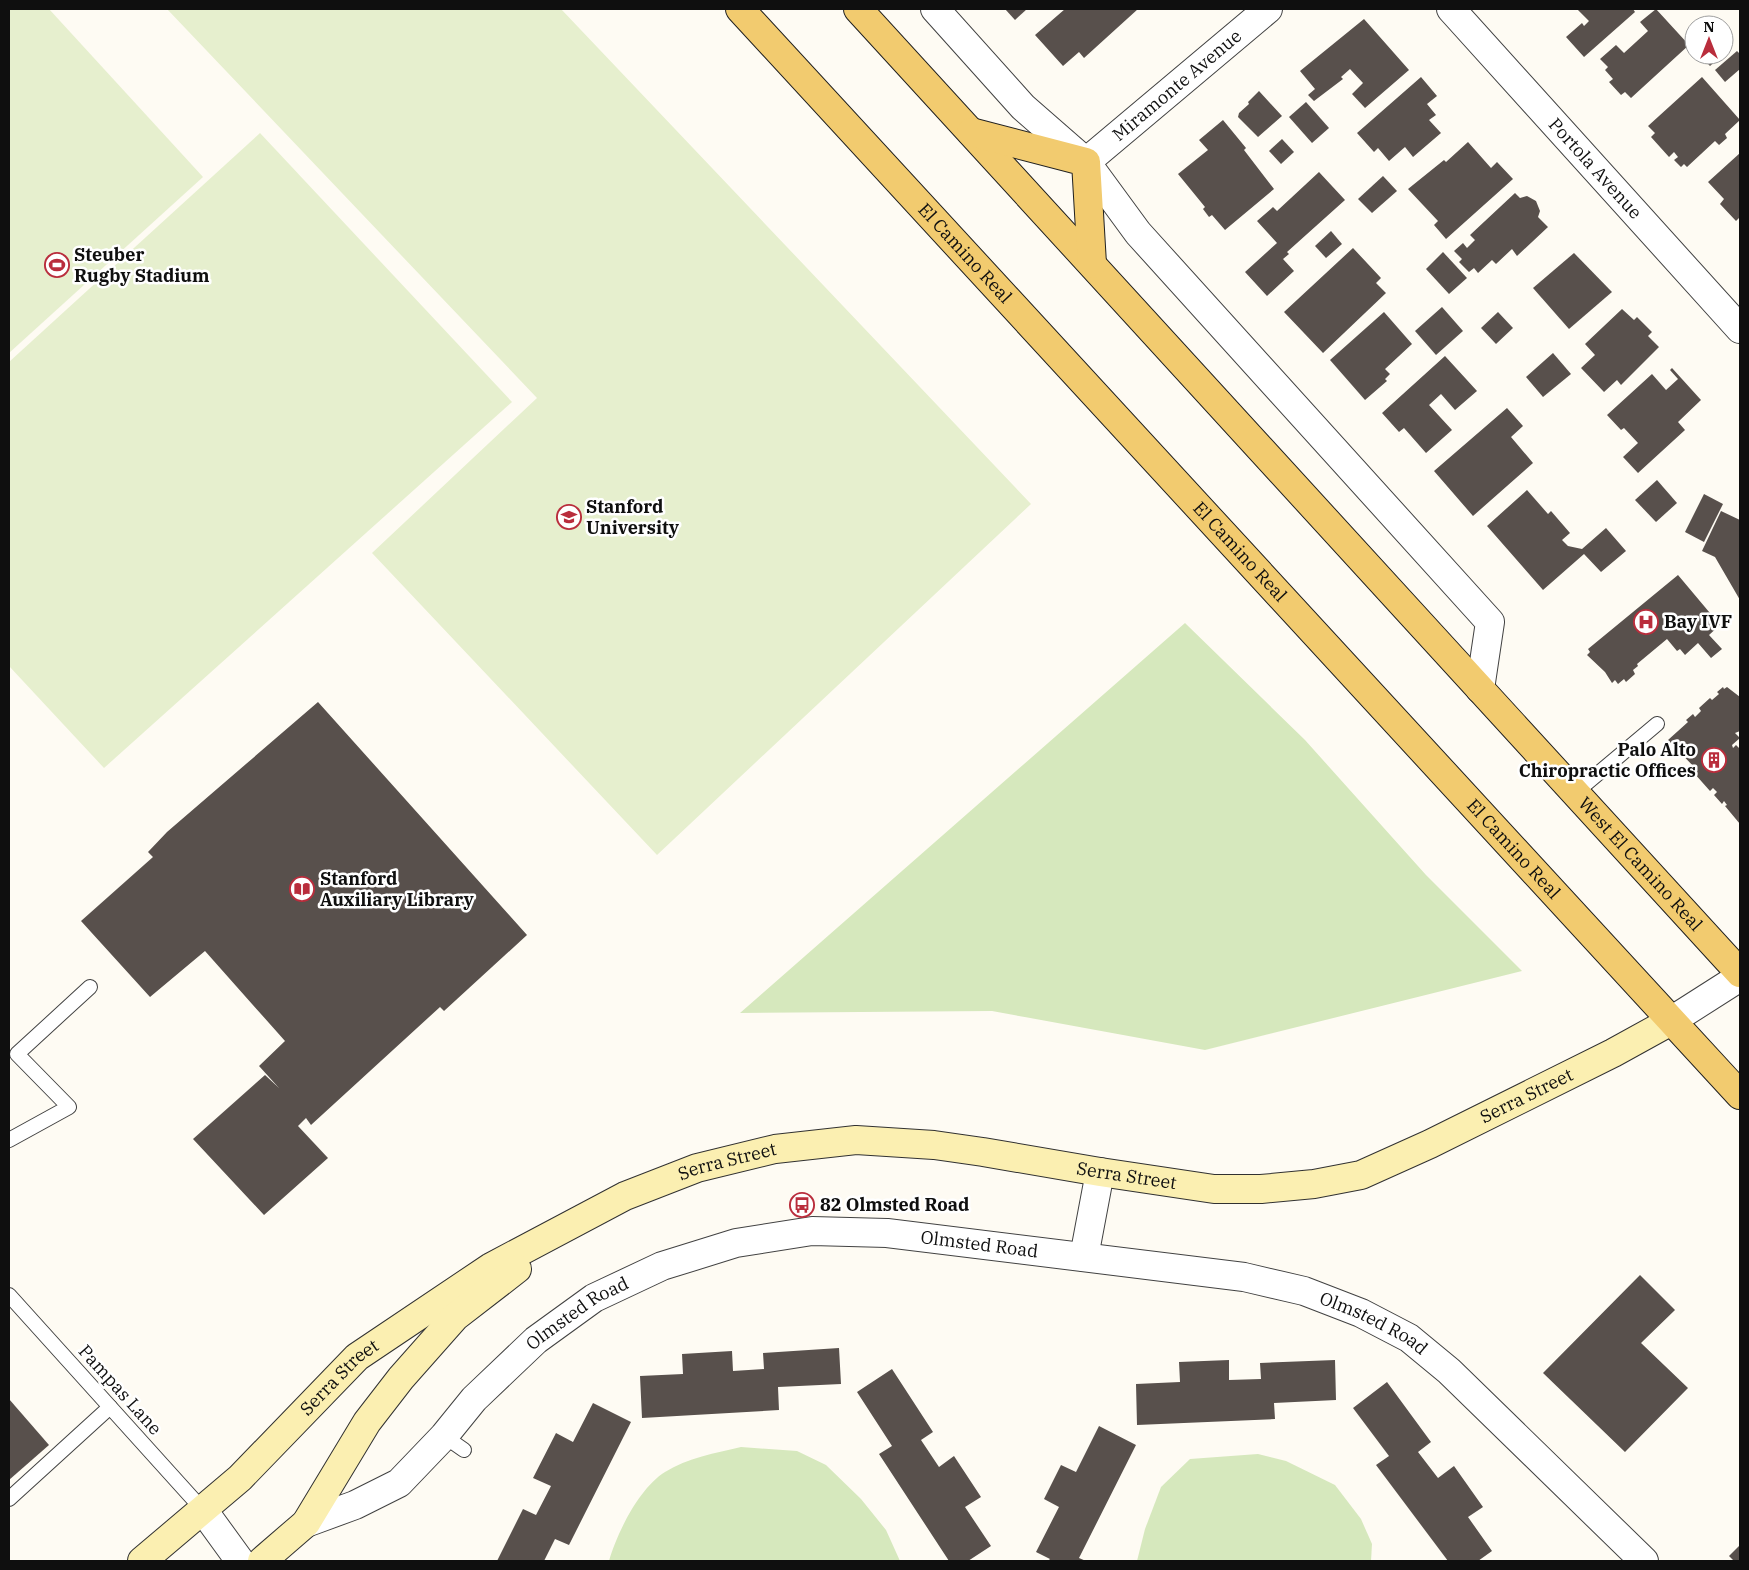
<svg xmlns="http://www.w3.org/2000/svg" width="1749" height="1570" font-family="'IBM Plex Serif',serif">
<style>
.green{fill:#d6e8bd}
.pitch{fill:#e6efce}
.building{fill:#58504c}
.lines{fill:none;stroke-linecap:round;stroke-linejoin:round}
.lane-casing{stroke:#424242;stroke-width:16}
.street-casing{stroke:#424242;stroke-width:30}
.secondary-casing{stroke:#313131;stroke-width:30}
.primary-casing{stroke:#202020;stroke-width:30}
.lane{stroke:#fff;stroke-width:14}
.street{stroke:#fff;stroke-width:28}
.secondary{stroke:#fbefb1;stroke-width:28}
.primary{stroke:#f2cb6f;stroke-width:28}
.labels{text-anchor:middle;stroke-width:5;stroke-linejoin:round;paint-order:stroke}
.street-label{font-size:18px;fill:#0f0f0f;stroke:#fff}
.poi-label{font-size:18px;font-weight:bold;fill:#0f0f0f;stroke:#fff;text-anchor:start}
</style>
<rect width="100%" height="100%" fill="#fefbf3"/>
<g class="green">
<path d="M 1185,623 L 1305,740 L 1426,875 L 1522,971 L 1205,1050 L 992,1011 L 740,1013 Z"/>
<path d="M 741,1447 L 797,1451 L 826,1465 L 861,1499 L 886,1530 L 900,1561 L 609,1561 C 617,1533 639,1488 665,1472 C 687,1458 716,1453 741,1447 Z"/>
<path d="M 1258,1454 L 1286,1461 L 1335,1485 L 1361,1519 L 1372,1544 L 1371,1561 L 1137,1561 L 1145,1529 L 1161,1487 L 1190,1459 Z"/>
</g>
<g class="pitch">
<path d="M 9,9 L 49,9 L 203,177 L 9,353 Z"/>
<path d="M 167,9 L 561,9 L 1031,504 L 657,855 L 372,553 L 537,398 Z"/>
<path d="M 260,133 L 512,402 L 104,768 L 9,666 L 9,362 Z"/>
</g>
<g class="building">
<path d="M 1005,9 L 1027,9 L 1015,20 Z"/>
<path d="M 1065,9 L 1138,9 L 1084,58 L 1079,52 L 1063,66 L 1035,35 Z"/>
<path d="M 1577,9 L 1633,9 L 1635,12 L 1584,57 L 1566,37 L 1582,23 L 1584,26 L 1589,21 Z"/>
<path d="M 1656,9 L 1689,45 L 1631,98 L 1625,92 L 1621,95 L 1609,82 L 1613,79 L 1605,70 L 1608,67 L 1600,59 L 1616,45 L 1624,53 L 1648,31 L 1640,22 Z"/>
<path d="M 1364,19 L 1409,70 L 1365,108 L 1352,94 L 1363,83 L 1350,69 L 1341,77 L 1343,79 L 1314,101 L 1308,95 L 1315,89 L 1300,71 Z"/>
<path d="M 1724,38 L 1732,46 L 1724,53 Z"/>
<path d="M 1737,51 L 1740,54 L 1740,69 L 1725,82 L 1715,70 Z"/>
<path d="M 1700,55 L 1722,55 L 1710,66 Z"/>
<path d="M 1421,77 L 1437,96 L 1427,104 L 1436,115 L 1429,120 L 1441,133 L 1413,157 L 1405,147 L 1389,161 L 1378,148 L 1374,152 L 1357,133 Z"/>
<path d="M 1702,77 L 1740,120 L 1725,134 L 1727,138 L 1719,145 L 1715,141 L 1687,167 L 1684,164 L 1681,167 L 1674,160 L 1678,157 L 1674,152 L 1669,157 L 1651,137 L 1655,133 L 1648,126 Z"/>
<path d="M 1259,91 L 1282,116 L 1258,137 L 1238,117 L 1239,113 L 1249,104 L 1248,102 Z"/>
<path d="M 1306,102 L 1329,128 L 1312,143 L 1289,117 Z"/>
<path d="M 1223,120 L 1246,148 L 1244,150 L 1274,189 L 1225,230 L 1212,215 L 1209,217 L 1203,209 L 1205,207 L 1178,174 L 1208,150 L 1199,140 Z"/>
<path d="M 1282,139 L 1294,152 L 1281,164 L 1269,151 Z"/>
<path d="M 1468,142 L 1491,168 L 1497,162 L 1513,179 L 1446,239 L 1434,225 L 1438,221 L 1408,189 L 1444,160 L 1446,162 Z"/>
<path d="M 1740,153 L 1740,217 L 1736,221 L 1720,204 L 1724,199 L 1708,182 Z"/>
<path d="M 1319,172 L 1345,200 L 1287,252 L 1289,254 L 1283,259 L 1294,271 L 1267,296 L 1245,272 L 1277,243 L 1257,221 L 1273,207 L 1277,211 Z"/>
<path d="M 1383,176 L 1397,191 L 1372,213 L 1358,199 Z"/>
<path d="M 1515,193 L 1520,198 L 1527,196 L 1536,201 L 1540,211 L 1538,217 L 1548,227 L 1517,256 L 1512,249 L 1496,264 L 1492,260 L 1478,273 L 1474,268 L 1469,272 L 1459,262 L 1462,259 L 1454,251 L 1463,243 L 1467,248 L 1475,240 L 1470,235 Z"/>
<path d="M 1331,231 L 1342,244 L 1326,258 L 1315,246 Z"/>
<path d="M 1353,248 L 1381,278 L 1376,283 L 1386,293 L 1323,353 L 1284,312 Z"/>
<path d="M 1443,252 L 1467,278 L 1449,294 L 1426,269 Z"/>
<path d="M 1574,253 L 1612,292 L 1569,329 L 1533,288 Z"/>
<path d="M 1442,307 L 1463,331 L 1436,355 L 1415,331 Z"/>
<path d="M 1622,309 L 1634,320 L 1637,317 L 1652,332 L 1648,336 L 1659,347 L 1621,385 L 1617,380 L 1604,392 L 1581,368 L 1595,355 L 1585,344 Z"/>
<path d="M 1384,312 L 1412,344 L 1385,369 L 1390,374 L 1385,379 L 1387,381 L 1365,400 L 1330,360 Z"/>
<path d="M 1498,312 L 1513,328 L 1496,344 L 1481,328 Z"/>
<path d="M 1553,353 L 1571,374 L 1543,397 L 1526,377 Z"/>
<path d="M 1445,356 L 1477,391 L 1455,410 L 1441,394 L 1429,405 L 1452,430 L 1426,453 L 1404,428 L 1399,432 L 1382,413 Z"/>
<path d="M 1672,368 L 1701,400 L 1678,422 L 1685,430 L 1638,473 L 1623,457 L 1638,443 L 1624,428 L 1621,430 L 1607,415 L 1652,374 L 1666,390 L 1678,379 L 1670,370 Z"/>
<path d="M 1507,408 L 1523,426 L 1511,437 L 1533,463 L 1473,516 L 1434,471 Z"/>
<path d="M 1657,480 L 1677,503 L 1656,522 L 1635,500 Z"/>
<path d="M 1527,490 L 1548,514 L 1551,511 L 1570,533 L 1562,540 L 1568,546 L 1582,549 L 1606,528 L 1626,551 L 1601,572 L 1584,554 L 1543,590 L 1487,526 Z"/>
<path d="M 1704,494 L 1723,504 L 1704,542 L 1685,532 Z"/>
<path d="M 1721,511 L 1740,520 L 1740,600 L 1715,557 L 1702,551 Z"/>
<path d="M 1678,575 L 1720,625 L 1709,635 L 1722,649 L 1711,658 L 1698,643 L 1685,655 L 1680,649 L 1677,651 L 1667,639 L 1637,664 L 1638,666 L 1633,670 L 1635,674 L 1626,682 L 1624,679 L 1618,684 L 1615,680 L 1612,683 L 1605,672 L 1587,655 L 1590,652 L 1588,649 Z"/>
<path d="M 1723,687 L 1724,689 L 1727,687 L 1740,697 L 1740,731 L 1735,733 L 1740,738 L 1732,745 L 1733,748 L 1736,745 L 1740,749 L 1740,824 L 1725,806 L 1727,805 L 1724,801 L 1722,804 L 1714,795 L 1717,792 L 1713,788 L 1710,791 L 1694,773 L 1697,770 L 1668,740 L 1688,722 L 1686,720 L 1693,714 L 1695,717 L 1701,711 L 1699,708 L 1710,698 L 1712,700 L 1719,694 L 1717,692 Z"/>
<path d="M 318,702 L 527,935 L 444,1011 L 440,1007 L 311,1125 L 306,1118 L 298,1126 L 328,1158 L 264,1215 L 193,1139 L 265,1075 L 279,1088 L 259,1066 L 285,1041 L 205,951 L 150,997 L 81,921 L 153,857 L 148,852 L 167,832 Z"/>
<path d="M 1640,1275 L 1675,1310 L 1641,1343 L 1688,1388 L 1625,1452 L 1543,1373 Z"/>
<path d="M 839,1348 L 841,1384 L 778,1387 L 779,1410 L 642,1418 L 640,1376 L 683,1374 L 682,1354 L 732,1351 L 733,1371 L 764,1369 L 763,1353 Z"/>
<path d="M 1229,1360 L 1229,1380 L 1261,1379 L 1260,1363 L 1335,1360 L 1336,1400 L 1274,1403 L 1275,1419 L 1137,1425 L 1136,1384 L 1180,1382 L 1179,1362 Z"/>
<path d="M 892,1369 L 933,1432 L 921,1440 L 939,1467 L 954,1456 L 981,1497 L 965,1507 L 991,1546 L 968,1561 L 949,1561 L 879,1454 L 892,1446 L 857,1392 Z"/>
<path d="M 1387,1382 L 1431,1442 L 1418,1452 L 1438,1478 L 1454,1466 L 1483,1507 L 1468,1517 L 1492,1551 L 1478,1561 L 1448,1561 L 1376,1465 L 1389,1456 L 1353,1408 Z"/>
<path d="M 9,1399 L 49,1445 L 9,1480 Z"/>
<path d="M 593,1403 L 631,1422 L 569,1545 L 555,1539 L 544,1561 L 497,1561 L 523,1509 L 536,1515 L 551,1486 L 533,1478 L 556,1433 L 573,1442 Z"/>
<path d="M 1099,1426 L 1136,1445 L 1079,1558 L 1086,1561 L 1048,1561 L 1050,1559 L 1036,1552 L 1059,1507 L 1044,1499 L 1061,1465 L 1076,1472 Z"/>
<path d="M 1740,1545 L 1740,1561 L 1734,1561 L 1729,1556 Z"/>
</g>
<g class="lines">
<defs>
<g id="lane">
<path d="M 1575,793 L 1657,724"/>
<path d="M 9,1140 L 69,1107 L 17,1054 L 90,987"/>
<path d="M 9,1295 L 203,1510"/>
<path d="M 444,1436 L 464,1450"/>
<path d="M 9,1499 L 110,1407"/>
</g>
<g id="street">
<path d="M 935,9 L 1023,107 L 1086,162 L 1138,233 L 1490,622 L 1480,689"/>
<path id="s1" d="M 1451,9 L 1740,329"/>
<path id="s2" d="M 1086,162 L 1268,9"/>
<path d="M 1671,1021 L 1740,977"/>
<path d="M 1084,1257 L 1100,1172"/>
<path d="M 203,1510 L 240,1561"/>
<path id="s3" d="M 306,1523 L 355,1505 L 399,1483 L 444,1436 L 474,1399 L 536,1340 L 594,1298 L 662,1266 L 736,1243 L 812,1231 L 887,1233 L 1244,1277 L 1304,1291 L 1361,1313 L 1409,1338 L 1449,1371 L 1644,1561"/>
</g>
<g id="secondary">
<path id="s4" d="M 142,1561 L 240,1478 L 357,1357 L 491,1267 L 625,1196 L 697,1168 L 775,1149 L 856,1140 L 934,1145 L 983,1152 L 1100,1172 L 1214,1189 L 1261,1189 L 1314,1184 L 1361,1175 L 1430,1144 L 1613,1053 L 1671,1021"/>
<path d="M 262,1561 L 306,1523 L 367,1422 L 401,1378 L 455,1317 L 517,1269"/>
</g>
<g id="primary">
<path id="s5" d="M 740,9 L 1740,1095"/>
<path id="s6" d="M 858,9 L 1740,973"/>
<path d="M 971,132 L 1086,162 L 1092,264"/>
</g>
</defs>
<use href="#lane" class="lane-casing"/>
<use href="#street" class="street-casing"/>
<use href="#secondary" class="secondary-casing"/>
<use href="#primary" class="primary-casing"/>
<use href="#lane" class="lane"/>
<use href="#street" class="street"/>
<use href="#secondary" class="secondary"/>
<use href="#primary" class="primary"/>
</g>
<defs>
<symbol id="stadium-ring" viewBox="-11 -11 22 22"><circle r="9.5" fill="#fff" stroke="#b92d3c" stroke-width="1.5"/><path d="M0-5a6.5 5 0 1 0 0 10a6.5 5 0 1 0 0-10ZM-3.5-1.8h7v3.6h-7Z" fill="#b92d3c"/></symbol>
<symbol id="university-ring" viewBox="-11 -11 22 22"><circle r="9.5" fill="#fff" stroke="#b92d3c" stroke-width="1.5"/><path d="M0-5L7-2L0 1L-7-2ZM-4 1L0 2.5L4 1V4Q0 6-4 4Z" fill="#b92d3c"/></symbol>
<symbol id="hospital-ring" viewBox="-11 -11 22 22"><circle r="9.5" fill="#fff" stroke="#b92d3c" stroke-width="1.5"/><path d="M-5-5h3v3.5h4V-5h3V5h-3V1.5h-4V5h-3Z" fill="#b92d3c"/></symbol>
<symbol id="building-ring" viewBox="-11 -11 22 22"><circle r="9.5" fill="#fff" stroke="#b92d3c" stroke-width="1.5"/><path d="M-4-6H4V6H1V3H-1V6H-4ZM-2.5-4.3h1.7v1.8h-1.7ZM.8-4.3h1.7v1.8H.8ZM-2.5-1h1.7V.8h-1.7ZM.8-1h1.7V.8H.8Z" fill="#b92d3c"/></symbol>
<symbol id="library-ring" viewBox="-11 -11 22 22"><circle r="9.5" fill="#fff" stroke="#b92d3c" stroke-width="1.5"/><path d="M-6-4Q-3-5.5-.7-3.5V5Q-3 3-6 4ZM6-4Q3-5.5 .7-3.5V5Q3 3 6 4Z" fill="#b92d3c"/></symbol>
<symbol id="bus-ring" viewBox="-11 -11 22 22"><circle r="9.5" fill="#fff" stroke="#b92d3c" stroke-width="1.5"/><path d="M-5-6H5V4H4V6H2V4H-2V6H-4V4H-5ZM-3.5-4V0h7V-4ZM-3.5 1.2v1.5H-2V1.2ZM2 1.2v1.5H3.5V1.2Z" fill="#b92d3c"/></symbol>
</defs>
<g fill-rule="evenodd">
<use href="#stadium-ring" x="43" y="251" width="28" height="28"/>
<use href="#university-ring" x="555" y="503" width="28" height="28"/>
<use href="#hospital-ring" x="1632" y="608" width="28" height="28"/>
<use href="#building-ring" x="1700" y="746" width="28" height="28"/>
<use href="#library-ring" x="288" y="875" width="28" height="28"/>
<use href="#bus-ring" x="788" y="1191" width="28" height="28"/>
</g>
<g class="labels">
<g class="street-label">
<text dy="6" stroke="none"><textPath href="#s2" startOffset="119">Miramonte Avenue</textPath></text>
<text dy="6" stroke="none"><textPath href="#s1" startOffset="215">Portola Avenue</textPath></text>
<text dy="6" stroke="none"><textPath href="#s5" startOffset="332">El Camino Real</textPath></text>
<text dy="6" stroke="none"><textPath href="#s5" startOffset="738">El Camino Real</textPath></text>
<text dy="6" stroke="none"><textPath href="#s5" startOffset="1142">El Camino Real</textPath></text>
<text dy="6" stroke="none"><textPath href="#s6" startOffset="1159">West El Camino Real</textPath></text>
<text dy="6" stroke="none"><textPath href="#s4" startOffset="1542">Serra Street</textPath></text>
<text dy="6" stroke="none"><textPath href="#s4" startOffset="718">Serra Street</textPath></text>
<text dy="6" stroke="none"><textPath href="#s4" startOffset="1122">Serra Street</textPath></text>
<text dy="6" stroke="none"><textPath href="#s3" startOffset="769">Olmsted Road</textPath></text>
<text dy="6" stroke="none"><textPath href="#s3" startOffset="349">Olmsted Road</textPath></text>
<text dy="6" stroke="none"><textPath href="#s3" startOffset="1174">Olmsted Road</textPath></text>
<text dy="6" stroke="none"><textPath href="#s4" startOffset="270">Serra Street</textPath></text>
<text transform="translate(120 1390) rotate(48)" y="6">Pampas Lane</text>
</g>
<g class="poi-label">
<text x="74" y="261">Steuber<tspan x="74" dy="21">Rugby Stadium</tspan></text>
<text x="586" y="513">Stanford<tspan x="586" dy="21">University</tspan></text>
<text x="1664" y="628">Bay IVF</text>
<text x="1696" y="756" text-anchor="end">Palo Alto<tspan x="1696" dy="21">Chiropractic Offices</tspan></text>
<text x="320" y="885">Stanford<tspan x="320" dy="21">Auxiliary Library</tspan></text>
<text x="820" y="1211">82 Olmsted Road</text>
</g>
</g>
<rect width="1749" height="1570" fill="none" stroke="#0f0f0f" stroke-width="20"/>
<g transform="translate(1709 40)"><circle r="24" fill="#ffffff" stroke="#9f9f9f"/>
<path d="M0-4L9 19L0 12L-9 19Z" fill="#b92d3c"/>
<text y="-8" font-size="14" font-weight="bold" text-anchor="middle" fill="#0f0f0f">N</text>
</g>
</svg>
